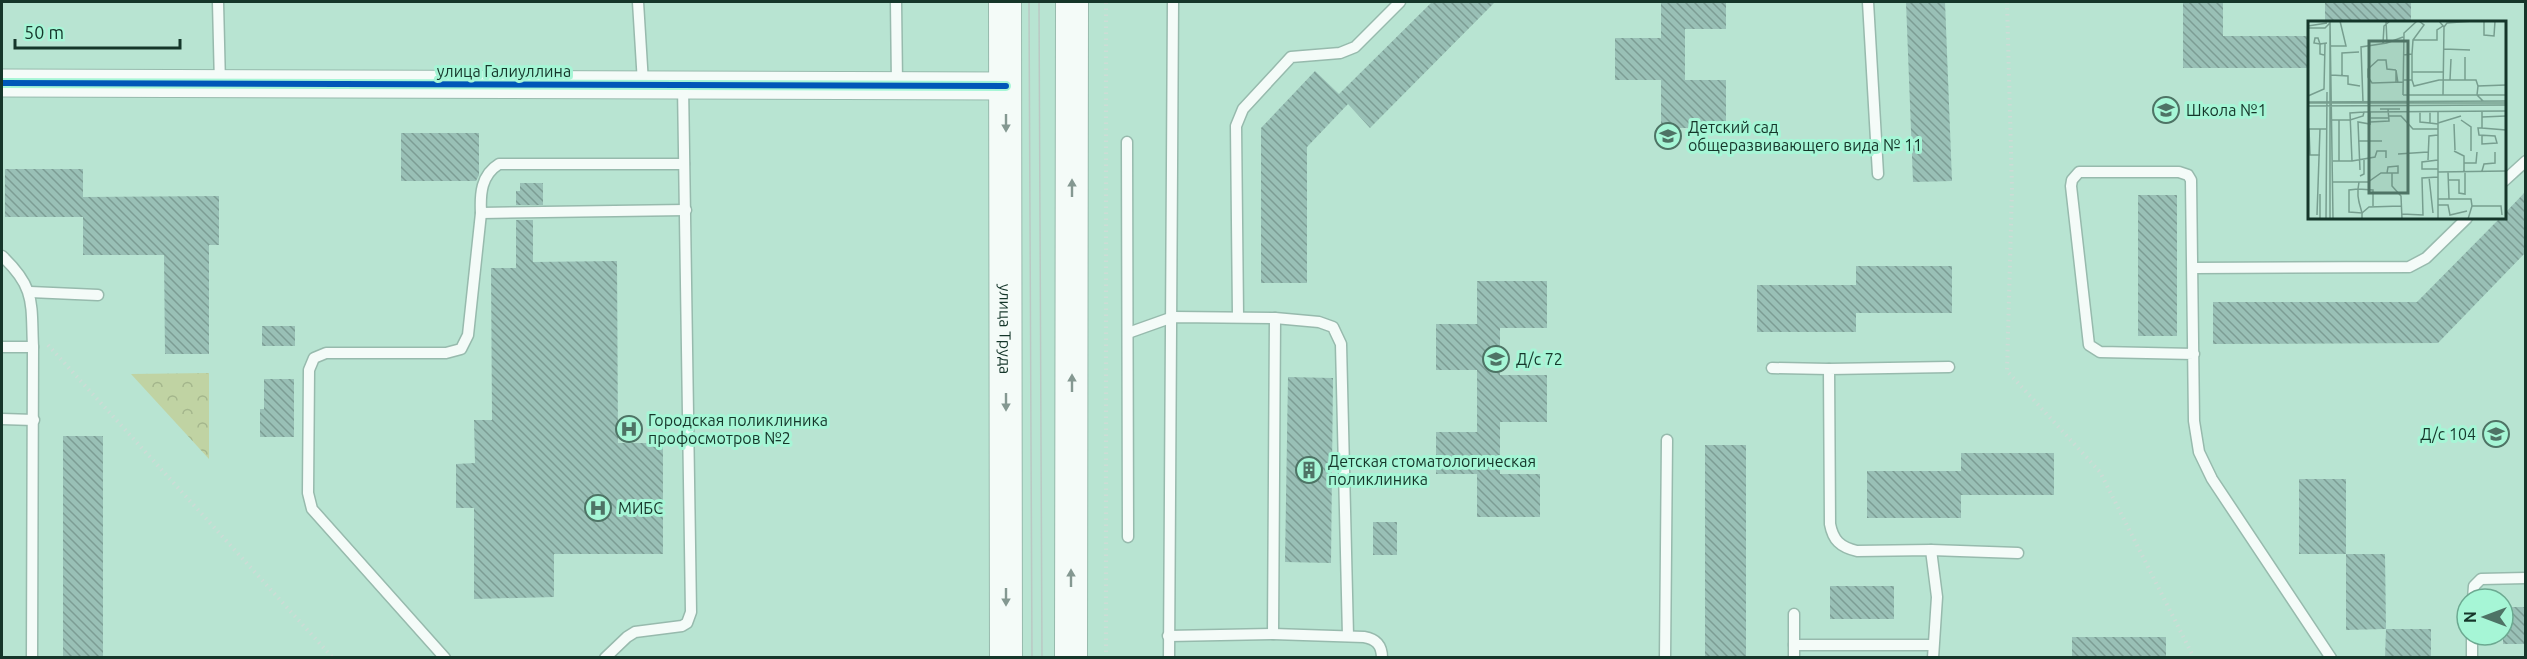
<svg xmlns="http://www.w3.org/2000/svg" width="2527" height="659" font-family="Ubuntu,sans-serif">
<style>
.park{fill:url(#park-crowns)}
.building{fill:url(#building-back-hatch)}
.lines{fill:none;stroke-linecap:round;stroke-linejoin:round}
.service-casing{stroke:#97baad;stroke-width:13}
.tertiary-casing{stroke:#97baad;stroke-width:29}
.secondary-casing{stroke:#97baad;stroke-width:34}
.path{stroke:#cddcd6;stroke-width:4;stroke-dasharray:1.5 4.5;stroke-linecap:butt}
.service{stroke:#f4fbf8;stroke-width:10}
.tertiary{stroke:#f4fbf8;stroke-width:27}
.secondary{stroke:#f4fbf8;stroke-width:32}
.tram{stroke:#bbc8c4;stroke-width:1.5}
.cycleway-casing{stroke:#a6f6d6;stroke-width:10}
.cycleway{stroke:#0057b8;stroke-width:6}
.oneway{fill:#849891}
.labels{text-anchor:middle;stroke-width:6;stroke-linejoin:round;paint-order:stroke}
.street-label{font-size:16px;fill:#15362a;stroke:#a6f6d6}
.poi-label{font-size:16px;fill:#15362a;stroke:#a6f6d6;text-anchor:start}
.inset-road{fill:none;stroke:#779e8f;stroke-width:1.5}
.view{fill:#4e7365;fill-opacity:0.15;stroke:#4e7365;stroke-width:3}
.inset-edge{fill:none;stroke:#15362a;stroke-width:3}
</style>
<defs>
<pattern id="park-crowns" width="20" height="18" patternUnits="userSpaceOnUse" patternTransform="scale(1.5)"><rect width="20" height="18" fill="#c0d3a3"/><path d="M2 6a3 3 0 1 1 6 0M12 15a3 3 0 1 1 6 0" fill="none" stroke="#a4b68c"/></pattern>
<pattern id="building-back-hatch" width="6" height="6" patternUnits="userSpaceOnUse" patternTransform="scale(1.5)"><rect width="6" height="6" fill="#99c0b6"/><path d="M-1 5l2 2M0 0l6 6M5-1l2 2" fill="none" stroke="#7c9d94"/></pattern>
</defs>
<rect width="100%" height="100%" fill="#b8e4d2"/>
<path class="park" d="M 209,373 L 209,459 L 131,374 Z"/>
<g class="building">
<path d="M 1432,2 L 1495,2 L 1370,128 L 1348,104 L 1307,147 L 1307,283 L 1261,283 L 1261,128 L 1315,71 L 1339,94 Z"/>
<path d="M 1661,2 L 1726,2 L 1726,29 L 1685,29 L 1685,80 L 1726,80 L 1726,128 L 1661,128 L 1661,80 L 1615,80 L 1615,38 L 1661,38 Z"/>
<path d="M 1906,2 L 1945,2 L 1952,181 L 1913,182 Z"/>
<path d="M 2183,2 L 2223,2 L 2223,36 L 2310,36 L 2310,68 L 2183,68 Z"/>
<rect x="2325" y="2" width="86" height="20"/>
<path d="M 401,133 L 479,133 L 479,175 L 476,181 L 401,181 Z"/>
<path d="M 5,169 L 83,169 L 83,197 L 219,196 L 219,245 L 209,245 L 209,354 L 165,354 L 164,255 L 83,255 L 83,217 L 5,217 Z"/>
<path d="M 520,183 L 543,183 L 543,205 L 516,205 L 516,191 L 520,191 Z"/>
<path d="M 2526,191 L 2526,252 L 2438,343 L 2213,344 L 2213,302 L 2417,302 L 2500,218 L 2505,218 L 2505,213 Z"/>
<rect x="2138" y="195" width="39" height="141"/>
<path d="M 516,220 L 533,220 L 533,262 L 617,261 L 618,443 L 663,443 L 663,554 L 554,554 L 554,597 L 474,599 L 474,508 L 456,508 L 456,464 L 475,463 L 474,420 L 492,420 L 491,268 L 516,268 Z"/>
<path d="M 1856,266 L 1952,266 L 1952,313 L 1856,313 L 1856,332 L 1757,332 L 1757,285 L 1856,285 Z"/>
<path d="M 1477,281 L 1547,281 L 1547,328 L 1500,328 L 1500,375 L 1547,375 L 1547,422 L 1500,422 L 1500,474 L 1540,474 L 1540,517 L 1477,517 L 1477,474 L 1436,474 L 1436,432 L 1477,432 L 1477,370 L 1436,370 L 1436,324 L 1477,324 Z"/>
<rect x="262" y="326" width="33" height="20"/>
<path d="M 1288,377 L 1333,378 L 1331,563 L 1285,562 Z"/>
<path d="M 264,379 L 294,379 L 294,437 L 260,437 L 260,409 L 264,409 Z"/>
<rect x="63" y="436" width="40" height="221"/>
<rect x="1705" y="445" width="41" height="212"/>
<path d="M 1961,453 L 2054,453 L 2054,495 L 1961,495 L 1961,518 L 1867,518 L 1867,471 L 1961,471 Z"/>
<rect x="2299" y="479" width="47" height="75"/>
<rect x="1373" y="522" width="24" height="33"/>
<path d="M 2346,554 L 2385,554 L 2386,629 L 2346,630 Z"/>
<rect x="1830" y="586" width="64" height="33"/>
<rect x="2503" y="607" width="23" height="37"/>
<path d="M 2386,629 L 2431,629 L 2431,657 L 2385,657 Z"/>
<rect x="2072" y="637" width="94" height="20"/>
</g>
<g class="lines">
<defs>
<g id="service">
<path d="M 218,2 L 220,85"/>
<path d="M 638,2 L 643,83"/>
<path d="M 896,2 L 897,84"/>
<path d="M 1868,2 L 1878,174"/>
<path d="M 1127,142 L 1128,537"/>
<path d="M 684,164 L 499,164 C 481,175 480,194 481,213 L 686,210"/>
<path d="M 2504,181 L 2526,161"/>
<path d="M 2,256 C 36,288 31,303 33,347 L 2,347"/>
<path d="M 2194,268 L 2409,267 L 2426,258 L 2467,218"/>
<path d="M 30,292 L 98,295"/>
<path d="M 1238,316 L 1236,126 L 1243,109 L 1291,57 L 1340,53 L 1355,47 L 1400,2"/>
<path d="M 1128,333 L 1173,317 L 1275,318 L 1319,322 L 1333,327 L 1341,344 L 1348,636"/>
<path d="M 2194,354 L 2100,352 L 2089,345 L 2071,186 L 2072,180 L 2079,172 L 2179,172 L 2188,175 L 2191,180 L 2194,421 L 2199,452 L 2212,479 L 2331,658"/>
<path d="M 1772,368 L 1829,369"/>
<path d="M 2,419 L 34,420"/>
<path d="M 1931,550 L 2018,553"/>
<path d="M 2473,599 L 2474,586 L 2481,579 L 2526,578"/>
<path d="M 1794,614 L 1794,645"/>
<path d="M 1273,634 L 1275,318"/>
<path d="M 1168,636 L 1273,634 L 1364,637 C 1376,639 1382,645 1382,658"/>
<path d="M 32,658 L 33,347"/>
<path d="M 445,658 L 312,509 L 308,493 L 309,370 L 314,358 L 326,353 L 446,353 L 461,349 L 468,335 L 481,213"/>
<path d="M 605,658 L 627,637 L 635,632 L 682,626 L 687,623 L 691,612 L 683,85"/>
<path d="M 1169,658 L 1173,2"/>
<path d="M 1665,658 L 1667,440"/>
<path d="M 1794,658 L 1794,645 L 1933,645"/>
<path d="M 1933,658 L 1937,597 L 1931,550 L 1857,551 C 1840,547 1833,540 1830,524 L 1829,369 L 1949,367"/>
<path d="M 2472,658 L 2472,635"/>
</g>
<path id="tertiary" d="M 2,83 L 1006,86"/>
<g id="secondary">
<path id="s1" d="M 1005,2 L 1006,658"/>
<path d="M 1071,658 L 1072,2"/>
</g>
</defs>
<use href="#service" class="service-casing"/>
<use href="#tertiary" class="tertiary-casing"/>
<use href="#secondary" class="secondary-casing"/>
<g class="path">
<path d="M 2007,2 L 2012,189 L 2007,371 L 2100,472 L 2194,658"/>
<path d="M 48,345 L 333,658"/>
<path d="M 1106,658 L 1106,2"/>
</g>
<use href="#service" class="service"/>
<use href="#tertiary" class="tertiary"/>
<use href="#secondary" class="secondary"/>
<g class="tram">
<path d="M 1029,2 L 1032,658"/>
<path d="M 1039,2 L 1042,658"/>
</g>
<defs>
<path id="cycleway" d="M 2,83 L 1006,86"/>
</defs>
<use href="#cycleway" class="cycleway-casing"/>
<use href="#cycleway" class="cycleway"/>
</g>
<defs><path id="oneway-solid" d="M-6-.8H1V-3.2L6.5 0L1 3.2V.8H-6Z" transform="scale(1.5)"/></defs>
<g class="oneway">
<use href="#oneway-solid" transform="translate(1006 123) rotate(90)"/>
<use href="#oneway-solid" transform="translate(1072 188) rotate(-90)"/>
<use href="#oneway-solid" transform="translate(1072 383) rotate(-90)"/>
<use href="#oneway-solid" transform="translate(1006 402) rotate(90)"/>
<use href="#oneway-solid" transform="translate(1071 578) rotate(-90)"/>
<use href="#oneway-solid" transform="translate(1006 597) rotate(90)"/>
</g>
<defs>
<symbol id="school-ring" viewBox="-11 -11 22 22"><circle r="9.5" fill="#a6f6d6" stroke="#4e7365" stroke-width="1.5"/><path d="M0-5L7-2L0 1L-7-2ZM-4 1L0 2.5L4 1V4Q0 6-4 4Z" fill="#4e7365"/></symbol>
<symbol id="hospital-ring" viewBox="-11 -11 22 22"><circle r="9.5" fill="#a6f6d6" stroke="#4e7365" stroke-width="1.5"/><path d="M-5-5h3v3.5h4V-5h3V5h-3V1.5h-4V5h-3Z" fill="#4e7365"/></symbol>
<symbol id="building-ring" viewBox="-11 -11 22 22"><circle r="9.5" fill="#a6f6d6" stroke="#4e7365" stroke-width="1.5"/><path d="M-4-6H4V6H1V3H-1V6H-4ZM-2.5-4.3h1.7v1.8h-1.7ZM.8-4.3h1.7v1.8H.8ZM-2.5-1h1.7V.8h-1.7ZM.8-1h1.7V.8H.8Z" fill="#4e7365"/></symbol>
</defs>
<g fill-rule="evenodd">
<use href="#school-ring" x="2151" y="95" width="30" height="30"/>
<use href="#school-ring" x="1653" y="121" width="30" height="30"/>
<use href="#school-ring" x="1481" y="344" width="30" height="30"/>
<use href="#hospital-ring" x="614" y="414" width="30" height="30"/>
<use href="#school-ring" x="2481" y="419" width="30" height="30"/>
<use href="#building-ring" x="1294" y="455" width="30" height="30"/>
<use href="#hospital-ring" x="583" y="493" width="30" height="30"/>
</g>
<g class="labels">
<g class="street-label">
<text x="504" y="77">улица Галиуллина</text>
<text dy="6" stroke="none"><textPath href="#s1" startOffset="327">улица Труда</textPath></text>
</g>
<g class="poi-label">
<text x="2186" y="116">Школа №1</text>
<text x="1688" y="133">Детский сад<tspan x="1688" dy="18">общеразвивающего вида № 11</tspan></text>
<text x="1516" y="365">Д/с 72</text>
<text x="648" y="426">Городская поликлиника<tspan x="648" dy="18">профосмотров №2</tspan></text>
<text x="2476" y="440" text-anchor="end">Д/с 104</text>
<text x="1328" y="467">Детская стоматологическая<tspan x="1328" dy="18">поликлиника</tspan></text>
<text x="618" y="514">МИБС</text>
</g>
</g>
<g transform="translate(2308 21)">
<rect width="198" height="198" fill="#b8e4d2"/>
<path class="inset-road" d="M 22,0 L 25,198M 22,0 L 22,198M 78,0 L 79,22 L 95,16M 131,0 L 136,6 L 139,2 L 165,0M 176,0 L 176,14 L 186,15 L 187,0M 0,5 L 19,2M 0,7 L 17,7 L 22,2M 7,17 L 10,17 L 12,23 L 6,22 ZM 105,19 L 116,4 L 111,0M 75,22 L 76,5 L 82,0M 23,25 L 38,25 L 32,0M 136,28 L 162,29M 104,33 L 104,59M 16,34 L 12,33 L 12,23 L 19,22M 95,34 L 104,33 L 105,19 L 129,19 L 129,9 L 135,5M 157,36 L 157,59M 88,49 L 79,48 L 78,39 L 70,39 L 60,48 L 60,56 L 64,62 L 95,61M 104,51 L 135,51M 23,54 L 40,55 L 40,63 L 52,65M 34,54 L 34,32 L 51,31M 95,59 L 104,59 L 106,65 L 131,59 L 168,59 L 170,65M 142,59 L 143,38M 88,62 L 88,49 L 90,62M 95,74 L 169,74 L 170,65 L 198,64M 95,74 L 96,12 L 109,0M 135,74 L 136,6M 0,75 L 16,68 L 17,23M 175,80 L 169,74 L 198,74M 0,81 L 198,80M 55,81 L 53,26 L 79,22M 0,82 L 198,82M 0,85 L 198,84M 72,88 L 92,88M 130,90 L 130,198M 174,90 L 174,107 L 198,109M 112,91 L 112,101 L 122,102M 122,91 L 122,102 L 130,103M 81,95 L 93,95 L 105,108 L 130,108M 174,96 L 198,95M 62,97 L 81,97M 24,99 L 42,99 L 55,95 L 56,91 L 198,90M 31,99 L 31,140M 153,99 L 163,106 L 163,130M 62,101 L 81,100 L 80,88M 130,102 L 153,95M 146,103 L 147,129M 174,115 L 174,123 L 189,122 L 187,115 L 171,114 L 170,107 L 174,107M 50,120 L 74,120M 146,130 L 156,135 L 156,151M 90,133 L 120,131M 12,134 L 2,134 L 1,108 L 12,108M 120,139 L 121,115 L 130,114M 25,140 L 44,140 L 42,92 L 56,91M 44,140 L 67,136 L 69,130 L 78,130 L 78,137M 156,142 L 168,142 L 169,131M 130,148 L 114,148 L 114,141 L 130,139M 52,149 L 50,101 L 62,103 L 62,91M 174,150 L 176,143 L 187,142 L 187,131M 130,151 L 198,150M 140,151 L 141,178M 84,152 L 84,165 L 93,175 L 94,198M 52,155 L 56,153 L 56,139M 121,156 L 125,192M 140,159 L 151,159 L 151,172 L 157,173 L 157,150M 25,161 L 60,161 L 73,152 L 90,152 L 90,145 L 80,146 L 79,152M 51,161 L 50,168 L 50,175 L 51,181 L 54,192 L 41,191 L 41,169 L 50,168 L 65,169 L 65,185M 130,178 L 163,178 L 164,185M 130,184 L 140,184 L 142,194 L 159,190M 94,193 L 115,194 L 114,157 L 130,156M 9,194 L 12,108 L 18,108M 12,198 L 12,173M 18,198 L 19,71M 54,198 L 54,192 L 61,186 L 93,185M 160,198 L 164,185 L 193,185 L 194,194"/>
<path class="view" d="M 61,20 L 100,20 L 100,172 L 61,172 Z"/>
<rect width="198" height="198" class="inset-edge"/>
</g>
<rect width="2527" height="659" fill="none" stroke="#15362a" stroke-width="6"/>
<g transform="translate(2485 617) rotate(270)"><circle r="28" fill="#a6f6d6" stroke="#6ca991" stroke-width="1.5"/>
<path d="M0-4.5L10 22L0 15L-10 22Z" fill="#4e7365"/>
<text y="-9" font-size="16" font-weight="bold" text-anchor="middle" fill="#15362a">N</text>
</g>
<path d="M15 39v9h165v-9" fill="none" stroke="#15362a" stroke-width="3"/>
<text x="24" y="39" font-size="18" fill="#15362a" stroke="#a6f6d6" stroke-width="4.5" paint-order="stroke">50 m</text>
</svg>
